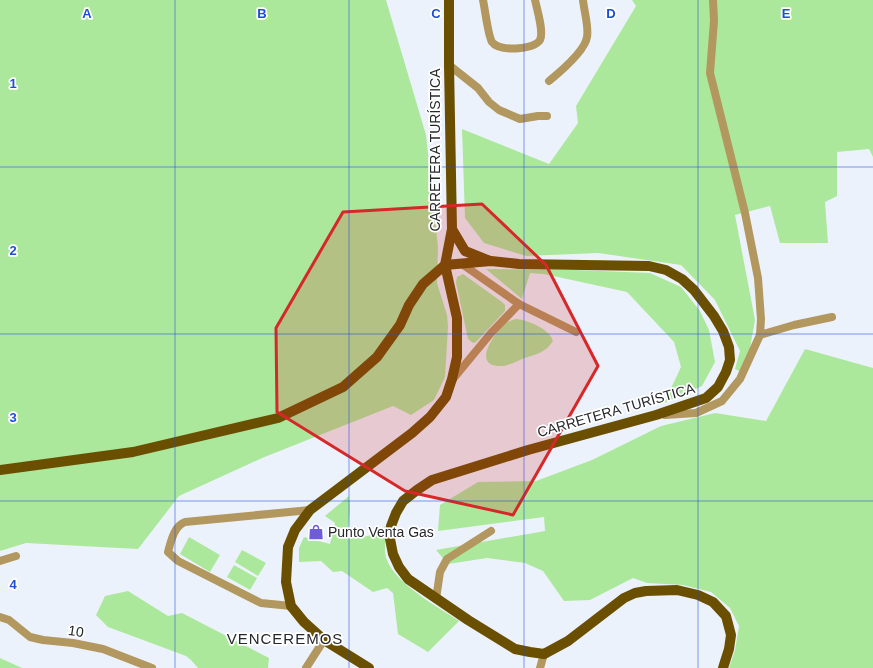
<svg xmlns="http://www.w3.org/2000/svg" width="873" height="668" font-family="Helvetica,sans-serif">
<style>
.green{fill:#ace89b}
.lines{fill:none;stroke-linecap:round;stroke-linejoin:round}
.minor{stroke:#b2975e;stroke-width:8}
.major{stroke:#6b4f00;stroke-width:10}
.marked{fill:#d62828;fill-opacity:0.2;stroke:#d62828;stroke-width:3;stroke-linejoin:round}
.grid{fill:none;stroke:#1d4ed8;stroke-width:1;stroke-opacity:0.55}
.labels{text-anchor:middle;stroke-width:3.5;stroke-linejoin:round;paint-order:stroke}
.street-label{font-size:14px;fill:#25272a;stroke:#fff}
.poi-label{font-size:14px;fill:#25272a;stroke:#fff;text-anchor:start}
.neighbourhood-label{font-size:15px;letter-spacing:1px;fill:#25272a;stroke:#fff}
.grid-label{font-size:13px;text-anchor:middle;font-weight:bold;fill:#1d4ed8;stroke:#fff;stroke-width:3.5;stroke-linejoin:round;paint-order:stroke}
</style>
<rect width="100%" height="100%" fill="#ecf2fc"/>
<g class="green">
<path d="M 0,0 L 386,0 L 426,135 L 438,247 L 437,283 L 447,315 L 448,327 L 445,377 L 434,400 L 411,415 L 393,406 L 262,458 L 179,496 L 138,549 L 26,543 L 0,551 Z"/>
<path d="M 632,0 L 873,0 L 873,157 L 869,149 L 837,152 L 837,196 L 825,202 L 828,243 L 780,243 L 770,206 L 735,215 L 755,320 L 750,348 L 741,372 L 735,369 L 740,351 L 715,300 L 681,265 L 598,253 L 526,256 L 484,243 L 465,218 L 462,129 L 549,164 L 578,123 L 576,106 L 636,6 Z"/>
<path d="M 486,269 L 576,270 L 650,273 L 681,287 L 700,311 L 709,330 L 715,362 L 702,386 L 664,403 L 681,367 L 674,342 L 627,292 L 544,274 L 530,273 L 522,299 Z"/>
<path d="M 463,274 L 502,302 L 505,305 L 505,311 L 476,342 L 473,343 L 468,339 L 456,283 L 457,277 Z"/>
<path d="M 516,319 C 528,320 550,329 553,341 C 545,353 537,354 525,358 C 517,361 507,367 498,366 C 471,364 497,330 507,322 C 510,321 513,320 516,319 Z"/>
<path d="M 805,349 L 873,368 L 873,668 L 729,668 L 735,650 L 739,626 L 730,608 L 711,592 L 683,585 L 647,583 L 633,578 L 590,600 L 564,601 L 543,571 L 525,563 L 487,558 L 448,564 L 436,550 L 545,531 L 544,517 L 438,531 L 440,505 L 478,482 L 536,481 L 592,460 L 661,426 L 715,413 L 766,421 Z"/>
<path d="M 349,496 L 350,509 L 348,531 L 351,537 C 368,538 373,535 386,526 C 386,535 383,552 387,560 C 396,584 438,607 459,621 L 428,652 L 398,634 L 393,593 L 387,588 L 373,592 L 342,571 L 333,572 L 321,561 L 299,562 L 299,548 L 304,537 L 330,544 L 335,523 L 325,516 Z"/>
<path d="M 189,537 L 220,555 L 210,572 L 180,554 Z"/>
<path d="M 242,550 L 266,563 L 258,576 L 235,562 Z"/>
<path d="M 234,565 L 257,578 L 250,590 L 227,577 Z"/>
<path d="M 128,591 L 168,616 L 182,613 L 269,658 L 268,668 L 198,668 L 191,660 L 186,656 L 108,627 L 96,615 L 105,596 Z"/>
<path d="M 0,658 L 22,668 L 0,668 Z"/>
</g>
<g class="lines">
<g class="minor">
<path d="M 483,0 C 485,9 488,36 492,42 C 499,52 534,50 540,40 C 544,32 537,9 535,0"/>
<path d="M 449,65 L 478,88 L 489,102 L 499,110 L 520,119 L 538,116 L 547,116"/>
<path d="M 549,81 C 560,72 585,51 587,37 C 589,27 584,11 583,0"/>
<path d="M 462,264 L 519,304 L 576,332"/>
<path d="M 760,335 L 794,325 L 832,317"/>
<path d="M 453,379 L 491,333 L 519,304"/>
<path d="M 665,415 L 696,413 L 722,401 L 740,379 L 760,335 L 761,319 L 758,278 L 745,213 L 710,73 L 714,21 L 713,0"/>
<path d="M 0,561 L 16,556"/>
<path d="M 436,599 L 440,572 L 447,559 L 491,531"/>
<path d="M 291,606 L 261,603 L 178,561 L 168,552 C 171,541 174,526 185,522 L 310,510"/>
<path d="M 0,617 L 9,620 L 30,637 L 43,640 L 73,643 L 103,649 L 152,668"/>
<path d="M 306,668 L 324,640"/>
<path d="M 540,668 L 544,654"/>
</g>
<g class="major">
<path d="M 452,229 L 465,251 L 490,261"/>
<path d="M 445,265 L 491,261 L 519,264 L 649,266 L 666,270 L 682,279 L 694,290 L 714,316 L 723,331 L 729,347 L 730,360 L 726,372 L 718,387 L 706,398 L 656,415 L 528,450 L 432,480 L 417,490 L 403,501 L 396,513 L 391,526 L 390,539 L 393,554 L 399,567 L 408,579 L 468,620 L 515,649 L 530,652 L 544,654 L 568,641 L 624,598 L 635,593 L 646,591 L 677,590 L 698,595 L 713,602 L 726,616 L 731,635 L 729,649 L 723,668"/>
<path d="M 0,470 L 133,452 L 278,418 L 343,387 L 377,357 L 400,325 L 409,305 L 423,284 L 445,265"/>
<path d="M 369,668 L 324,640 L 304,622 L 291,606 L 286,582 L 288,547 L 295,530 L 310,510 L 412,433 L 430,417 L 446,397 L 452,379 L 457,357 L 457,318 L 445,265 L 452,229 L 449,65 L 449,0"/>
</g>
</g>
<path class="marked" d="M 482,204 L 546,265 L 598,366 L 513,515 L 405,491 L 277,412 L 276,328 L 343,212 Z"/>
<path class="grid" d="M 175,0 L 175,668M 349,0 L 349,668M 524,0 L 524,668M 698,0 L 698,668M 0,167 L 873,167M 0,334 L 873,334M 0,501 L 873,501"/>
<defs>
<symbol id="shop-bare" viewBox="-9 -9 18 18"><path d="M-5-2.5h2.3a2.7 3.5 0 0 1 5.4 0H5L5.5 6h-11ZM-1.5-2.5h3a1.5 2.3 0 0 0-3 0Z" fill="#6e5dd7" stroke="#fff" stroke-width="2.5" paint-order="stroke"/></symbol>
</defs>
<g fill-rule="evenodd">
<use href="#shop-bare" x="305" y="521" width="22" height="22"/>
</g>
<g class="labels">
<g class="street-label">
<text transform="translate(435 150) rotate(-90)" y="5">CARRETERA TURÍSTICA</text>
<text transform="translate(616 410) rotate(-16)" y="5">CARRETERA TURÍSTICA</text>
<text transform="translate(76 631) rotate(9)" y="5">10</text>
</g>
<g class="poi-label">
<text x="328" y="537">Punto Venta Gas</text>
</g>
<g class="neighbourhood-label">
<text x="285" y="644">VENCEREMOS</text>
</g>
</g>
<g class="grid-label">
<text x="87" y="18">A</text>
<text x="262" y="18">B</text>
<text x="436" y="18">C</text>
<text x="611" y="18">D</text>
<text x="786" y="18">E</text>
<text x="13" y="88">1</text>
<text x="13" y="255">2</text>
<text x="13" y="422">3</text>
<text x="13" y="589">4</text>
</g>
</svg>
